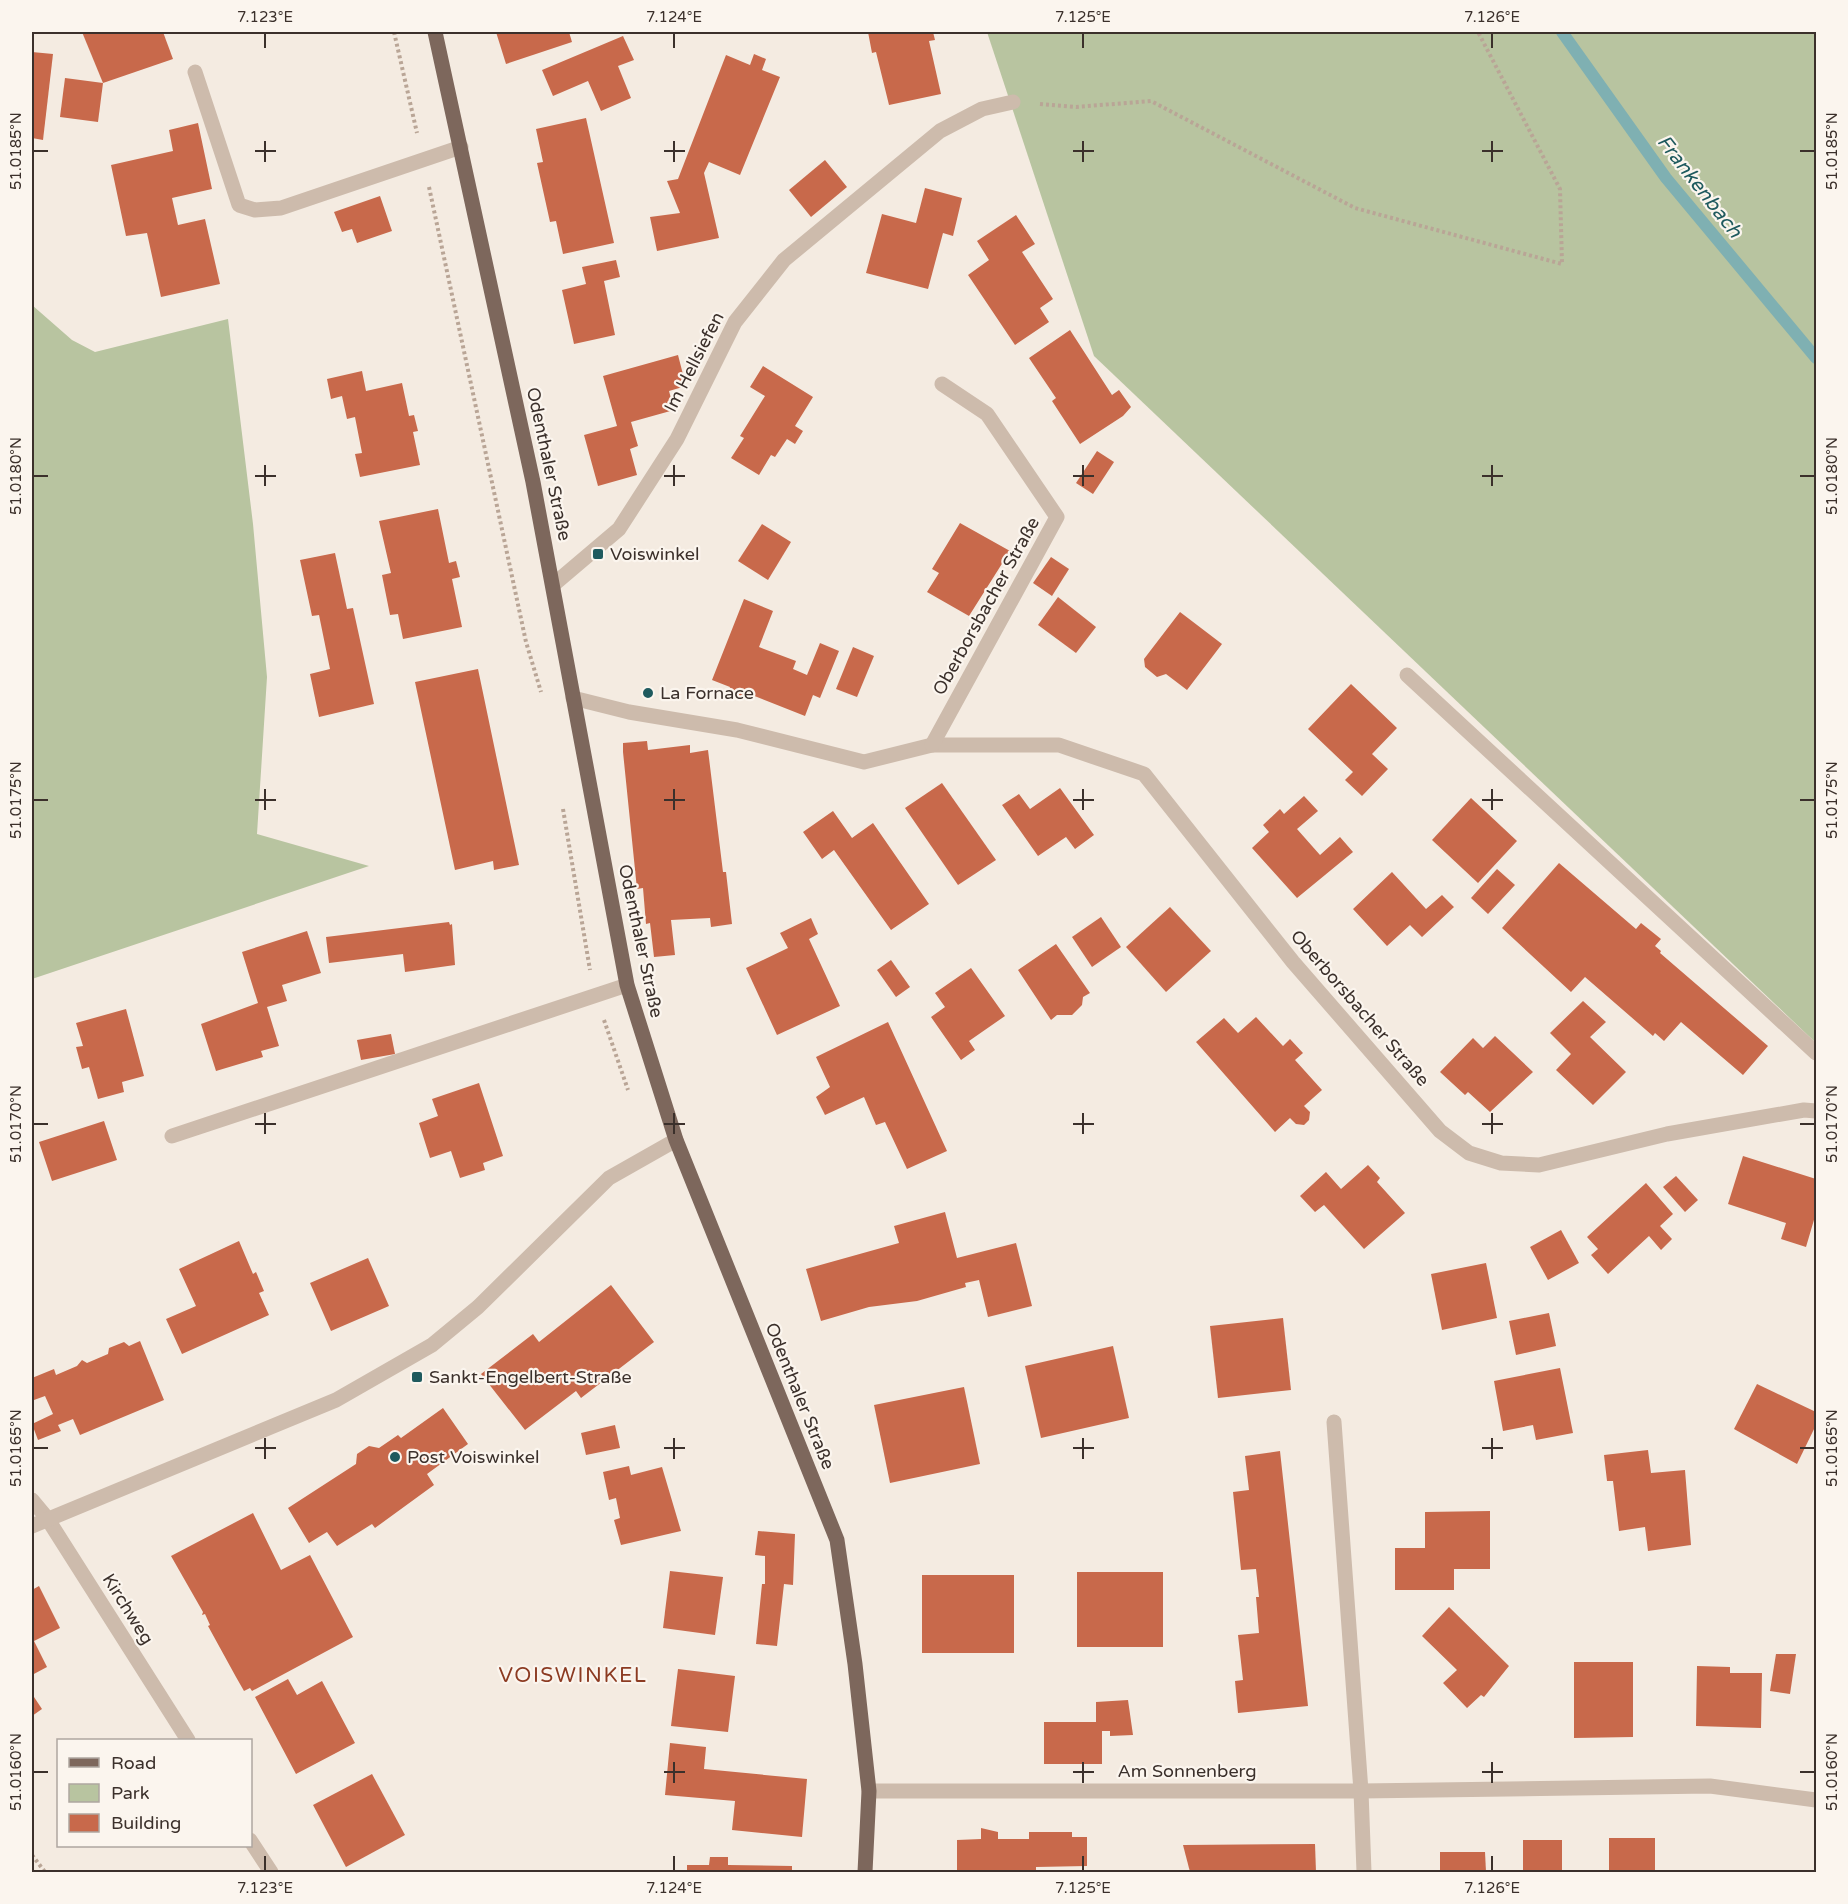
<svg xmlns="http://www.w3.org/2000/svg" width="1848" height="1904" font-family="'Varela Round',sans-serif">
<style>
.green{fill:#b8c4a0}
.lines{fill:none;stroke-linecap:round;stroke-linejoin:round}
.stream{stroke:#7fb0b2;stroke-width:12}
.building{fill:#c8694b}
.path{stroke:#b9a596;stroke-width:4;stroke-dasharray:3 3;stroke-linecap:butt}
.minor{stroke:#cdbbac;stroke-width:15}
.major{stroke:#7d675c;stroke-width:15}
.ticks{fill:none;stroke:#3b302b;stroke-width:2}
.poi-dot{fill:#1f5a5e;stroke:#fbf5ee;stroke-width:2}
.labels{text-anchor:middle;stroke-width:4.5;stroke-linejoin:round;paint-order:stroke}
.street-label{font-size:18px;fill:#3b302b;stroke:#fbf5ee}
.poi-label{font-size:18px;fill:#3b302b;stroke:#fbf5ee;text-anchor:start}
.water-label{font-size:20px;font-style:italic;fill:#1f5a5e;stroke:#fbf5ee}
.quarter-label{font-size:21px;letter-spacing:1.5px;fill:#8c3b22;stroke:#fbf5ee}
.neatline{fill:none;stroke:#3b302b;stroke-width:2}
.ticks-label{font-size:15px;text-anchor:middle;fill:#3b302b}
</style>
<rect width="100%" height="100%" fill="#f4ebe1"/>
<g class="green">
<path d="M 987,32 L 1816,32 L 1816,1043 L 1094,356 Z"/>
<path d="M 32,305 L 72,340 L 95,352 L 228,319 L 253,524 L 267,677 L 257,834 L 369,866 L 32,979 Z"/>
</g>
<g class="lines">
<path class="stream" d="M 1562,32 L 1666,178 L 1816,358"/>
</g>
<g class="building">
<path d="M 82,32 L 163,32 L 173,59 L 103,83 Z"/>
<path d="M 496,32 L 569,32 L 572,42 L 506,64 Z"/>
<path d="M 868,32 L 933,32 L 935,40 L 929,41 L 941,94 L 889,105 L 876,52 L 872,53 Z"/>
<path d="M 623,36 L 634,60 L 618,66 L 631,98 L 601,111 L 588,81 L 553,96 L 542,70 Z"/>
<path d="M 32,52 L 53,54 L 43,140 L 32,138 Z"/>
<path d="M 754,54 L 766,59 L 762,70 L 780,77 L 740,175 L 709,162 L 704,173 L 719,238 L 657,251 L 650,217 L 680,213 L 667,181 L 678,179 L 726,55 L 750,65 Z"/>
<path d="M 65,78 L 103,83 L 98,122 L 60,117 Z"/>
<path d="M 586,118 L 614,243 L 563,254 L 556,221 L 550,222 L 537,163 L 543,162 L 536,129 Z"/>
<path d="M 198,123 L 212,189 L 172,198 L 178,225 L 205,219 L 220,284 L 161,297 L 147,233 L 126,236 L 111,165 L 173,151 L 169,130 Z"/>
<path d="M 825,160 L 847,187 L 811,217 L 789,190 Z"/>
<path d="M 925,188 L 962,198 L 953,236 L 943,233 L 928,289 L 866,273 L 882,214 L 916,223 Z"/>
<path d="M 380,196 L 392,231 L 357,243 L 352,229 L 342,232 L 334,212 Z"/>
<path d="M 1016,215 L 1035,244 L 1022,252 L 1053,299 L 1040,308 L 1049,322 L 1015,345 L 968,275 L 989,260 L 977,241 Z"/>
<path d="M 616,260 L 620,277 L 604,281 L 615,335 L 574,344 L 562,290 L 586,284 L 582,267 Z"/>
<path d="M 1070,330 L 1112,395 L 1119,390 L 1131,407 L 1123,416 L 1080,444 L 1052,401 L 1056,398 L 1029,358 Z"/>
<path d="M 678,355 L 686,386 L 669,391 L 674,410 L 631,422 L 638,446 L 630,449 L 637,475 L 598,486 L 584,435 L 617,426 L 603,376 Z"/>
<path d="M 763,366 L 813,397 L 795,426 L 803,431 L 795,444 L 787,439 L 775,457 L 771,455 L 759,475 L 731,458 L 744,438 L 740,436 L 765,396 L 750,387 Z"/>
<path d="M 362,371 L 366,391 L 402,383 L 409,416 L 414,415 L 418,431 L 413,432 L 420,465 L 360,477 L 355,454 L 362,453 L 355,417 L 347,419 L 342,396 L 331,399 L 327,379 Z"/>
<path d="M 1097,451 L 1114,462 L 1093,494 L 1076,483 Z"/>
<path d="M 438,509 L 449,563 L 456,561 L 460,577 L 452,579 L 462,627 L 403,639 L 398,614 L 390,615 L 382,575 L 391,573 L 379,521 Z"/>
<path d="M 960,523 L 1010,551 L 969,616 L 927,592 L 939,573 L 932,569 Z"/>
<path d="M 762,524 L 791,542 L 768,580 L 738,561 Z"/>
<path d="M 335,553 L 347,609 L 353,608 L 374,704 L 319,717 L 310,674 L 330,669 L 319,615 L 312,616 L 300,560 Z"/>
<path d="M 1051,557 L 1069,569 L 1052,596 L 1033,583 Z"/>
<path d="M 1058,597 L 1096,627 L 1076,653 L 1038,625 Z"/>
<path d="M 744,599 L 773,611 L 759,647 L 796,661 L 793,669 L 807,675 L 820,643 L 839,651 L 820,698 L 813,695 L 805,716 L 747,693 L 745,699 L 728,692 L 730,687 L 712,680 Z"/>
<path d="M 1180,612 L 1222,644 L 1187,690 L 1166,674 L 1157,677 L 1145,667 L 1144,659 Z"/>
<path d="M 853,647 L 874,656 L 857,697 L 836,689 Z"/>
<path d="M 478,669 L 519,865 L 494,870 L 493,861 L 455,870 L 415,682 Z"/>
<path d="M 1351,684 L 1397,728 L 1372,754 L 1388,769 L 1362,796 L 1345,780 L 1353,772 L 1308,729 Z"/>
<path d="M 647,741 L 648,750 L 690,745 L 690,753 L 708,750 L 723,872 L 726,872 L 732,924 L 711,927 L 710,918 L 671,920 L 675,955 L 654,957 L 650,923 L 646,924 L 643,888 L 637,889 L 623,752 L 623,743 Z"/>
<path d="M 942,783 L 996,860 L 958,885 L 905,808 Z"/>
<path d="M 1060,788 L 1094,835 L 1075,849 L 1066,837 L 1038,856 L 1002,805 L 1019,794 L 1030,809 Z"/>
<path d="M 1304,796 L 1318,811 L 1297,829 L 1320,855 L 1340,837 L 1353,852 L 1297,898 L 1252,848 L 1269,832 L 1263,825 L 1280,809 L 1284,814 Z"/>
<path d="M 1471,798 L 1517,841 L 1478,883 L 1432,840 Z"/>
<path d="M 833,811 L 852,838 L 873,823 L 929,904 L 891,930 L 834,850 L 822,859 L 803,832 Z"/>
<path d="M 1559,863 L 1636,929 L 1641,923 L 1661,939 L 1655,946 L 1661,951 L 1660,953 L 1768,1046 L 1743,1075 L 1681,1022 L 1664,1041 L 1655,1033 L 1653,1036 L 1585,977 L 1571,992 L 1502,928 Z"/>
<path d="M 1497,869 L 1515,885 L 1488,914 L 1471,898 Z"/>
<path d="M 1392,872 L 1426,909 L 1442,895 L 1454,907 L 1422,937 L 1410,925 L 1387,946 L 1353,909 Z"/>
<path d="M 1170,907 L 1211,951 L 1166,992 L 1126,947 Z"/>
<path d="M 1101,917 L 1121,947 L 1092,967 L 1072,937 Z"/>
<path d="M 811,918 L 818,934 L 809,939 L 840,1006 L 777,1035 L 746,968 L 788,948 L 780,933 Z"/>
<path d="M 449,922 L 450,925 L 452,924 L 455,965 L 405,972 L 403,954 L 329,963 L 326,937 Z"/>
<path d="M 307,931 L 321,973 L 282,985 L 287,1001 L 267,1007 L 279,1046 L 261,1051 L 263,1057 L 216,1071 L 201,1024 L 258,1003 L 242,952 Z"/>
<path d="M 1056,944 L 1090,993 L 1083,997 L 1082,1005 L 1072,1015 L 1057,1015 L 1051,1020 L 1018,970 Z"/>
<path d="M 891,960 L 910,987 L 896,997 L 877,970 Z"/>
<path d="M 971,968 L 1005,1016 L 969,1041 L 975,1050 L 961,1060 L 931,1017 L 945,1007 L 935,993 Z"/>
<path d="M 1583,1001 L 1606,1022 L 1590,1037 L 1626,1072 L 1593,1105 L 1556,1070 L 1571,1054 L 1550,1033 Z"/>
<path d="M 126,1009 L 144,1076 L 122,1082 L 124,1092 L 98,1099 L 89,1067 L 82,1069 L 76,1047 L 83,1046 L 76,1023 Z"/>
<path d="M 1256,1017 L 1283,1046 L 1290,1039 L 1303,1053 L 1295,1060 L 1322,1090 L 1304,1106 L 1310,1112 L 1309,1120 L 1304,1125 L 1296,1124 L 1290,1118 L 1275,1132 L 1196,1042 L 1224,1018 L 1238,1033 Z"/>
<path d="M 888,1022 L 947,1151 L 907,1169 L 885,1122 L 876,1125 L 864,1097 L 825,1115 L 816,1097 L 830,1087 L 816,1057 Z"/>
<path d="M 391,1034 L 395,1054 L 361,1060 L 357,1040 Z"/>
<path d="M 1495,1036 L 1533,1072 L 1490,1112 L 1468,1092 L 1465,1095 L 1440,1072 L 1473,1038 L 1483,1048 Z"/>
<path d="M 479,1083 L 503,1156 L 483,1163 L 485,1170 L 460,1178 L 451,1151 L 430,1158 L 419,1123 L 438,1116 L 432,1099 Z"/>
<path d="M 104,1121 L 117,1160 L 52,1181 L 39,1142 Z"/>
<path d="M 1743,1156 L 1816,1179 L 1816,1213 L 1806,1247 L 1781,1239 L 1786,1223 L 1728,1204 Z"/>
<path d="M 1368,1165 L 1380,1178 L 1377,1182 L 1405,1213 L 1364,1249 L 1324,1205 L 1315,1212 L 1300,1196 L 1326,1172 L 1341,1189 Z"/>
<path d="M 1676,1176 L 1698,1200 L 1685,1212 L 1663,1187 Z"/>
<path d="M 1646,1183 L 1673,1214 L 1660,1226 L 1672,1239 L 1661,1250 L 1649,1236 L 1608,1274 L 1591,1255 L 1598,1249 L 1587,1237 Z"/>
<path d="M 945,1212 L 957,1258 L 1016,1243 L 1032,1306 L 988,1317 L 979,1280 L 965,1283 L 966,1287 L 917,1301 L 869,1307 L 821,1321 L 806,1269 L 899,1243 L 894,1226 Z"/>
<path d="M 1561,1230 L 1579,1263 L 1548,1280 L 1530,1247 Z"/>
<path d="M 239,1241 L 253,1274 L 256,1272 L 264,1291 L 259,1293 L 269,1315 L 182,1354 L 166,1319 L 196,1306 L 179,1269 Z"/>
<path d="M 368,1258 L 389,1306 L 331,1331 L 310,1283 Z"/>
<path d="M 1486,1263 L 1497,1318 L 1442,1330 L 1431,1274 Z"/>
<path d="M 611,1285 L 654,1342 L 581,1398 L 576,1391 L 525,1430 L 481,1374 L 533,1334 L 539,1342 Z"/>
<path d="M 1549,1313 L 1556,1346 L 1516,1355 L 1509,1321 Z"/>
<path d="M 1283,1318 L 1291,1390 L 1218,1398 L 1210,1326 Z"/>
<path d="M 140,1341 L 164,1400 L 80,1435 L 73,1419 L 58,1425 L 61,1431 L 38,1440 L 32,1424 L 53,1414 L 45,1396 L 34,1400 L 32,1378 L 54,1369 L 56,1375 L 77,1366 L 82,1360 L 87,1363 L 108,1354 L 109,1348 L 124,1342 L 129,1346 Z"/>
<path d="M 1113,1346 L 1129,1418 L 1041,1438 L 1025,1366 Z"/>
<path d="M 1560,1368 L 1573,1433 L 1536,1440 L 1533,1425 L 1503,1431 L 1494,1381 Z"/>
<path d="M 1757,1384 L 1816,1412 L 1816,1425 L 1797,1464 L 1734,1429 Z"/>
<path d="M 964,1387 L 980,1464 L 890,1483 L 874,1405 Z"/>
<path d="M 443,1408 L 468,1444 L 427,1474 L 434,1485 L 375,1528 L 372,1524 L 337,1546 L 327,1532 L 309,1543 L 288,1508 L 356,1464 L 357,1454 L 369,1446 L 379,1448 L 398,1435 L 401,1438 Z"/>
<path d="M 615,1425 L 620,1448 L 586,1455 L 581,1433 Z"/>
<path d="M 1648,1450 L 1651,1473 L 1685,1470 L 1691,1545 L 1648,1551 L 1645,1527 L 1619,1531 L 1613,1481 L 1607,1481 L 1604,1455 Z"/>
<path d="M 1280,1451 L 1308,1706 L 1238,1713 L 1235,1681 L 1243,1680 L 1238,1635 L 1259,1633 L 1256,1597 L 1259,1597 L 1256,1569 L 1241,1570 L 1233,1492 L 1249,1490 L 1245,1456 Z"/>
<path d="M 629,1466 L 631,1475 L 662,1467 L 681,1531 L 621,1545 L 614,1520 L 620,1518 L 616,1498 L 609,1500 L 603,1472 Z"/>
<path d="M 1490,1511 L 1490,1569 L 1454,1569 L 1454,1590 L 1395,1590 L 1395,1548 L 1425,1548 L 1425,1512 Z"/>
<path d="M 253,1513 L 281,1570 L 310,1555 L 353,1637 L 252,1691 L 250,1688 L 244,1691 L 236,1677 L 208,1626 L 210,1625 L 205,1614 L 202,1615 L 203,1612 L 171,1556 Z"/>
<path d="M 758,1531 L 795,1534 L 793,1585 L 784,1584 L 777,1646 L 756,1644 L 762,1584 L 765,1584 L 765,1556 L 755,1555 Z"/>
<path d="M 670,1571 L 723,1577 L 715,1635 L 663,1628 Z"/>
<rect x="1077" y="1572" width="86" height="75"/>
<rect x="922" y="1575" width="92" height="78"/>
<path d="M 39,1586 L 60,1628 L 34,1641 L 47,1667 L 32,1675 L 32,1590 Z"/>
<path d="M 1449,1607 L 1509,1666 L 1484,1697 L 1481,1695 L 1467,1708 L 1443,1683 L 1457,1670 L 1422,1636 Z"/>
<path d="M 1776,1654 L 1796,1654 L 1790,1694 L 1770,1691 Z"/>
<path d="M 1574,1662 L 1633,1662 L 1633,1737 L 1574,1738 Z"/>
<path d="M 1697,1666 L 1730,1667 L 1730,1673 L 1762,1673 L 1761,1728 L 1696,1726 Z"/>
<path d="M 678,1669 L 735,1676 L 728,1732 L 671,1726 Z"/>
<path d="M 288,1679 L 297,1695 L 322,1681 L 355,1743 L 296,1774 L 255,1697 Z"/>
<path d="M 32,1694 L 42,1709 L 32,1716 Z"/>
<path d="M 1128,1700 L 1133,1735 L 1110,1736 L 1110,1731 L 1102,1731 L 1102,1764 L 1044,1764 L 1044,1722 L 1096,1722 L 1096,1702 Z"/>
<path d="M 670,1743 L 706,1747 L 704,1769 L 807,1779 L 802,1837 L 732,1830 L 735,1801 L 665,1795 Z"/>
<path d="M 372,1774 L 405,1835 L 346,1867 L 313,1805 Z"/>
<path d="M 981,1828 L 998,1832 L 998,1839 L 1029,1839 L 1029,1832 L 1072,1832 L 1072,1837 L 1087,1837 L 1087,1866 L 1036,1867 L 1036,1872 L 957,1872 L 957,1840 L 981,1839 Z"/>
<rect x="1609" y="1838" width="46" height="34"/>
<rect x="1523" y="1840" width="39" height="32"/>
<path d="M 1315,1844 L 1316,1872 L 1190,1872 L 1183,1845 Z"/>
<path d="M 1440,1852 L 1485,1852 L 1486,1872 L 1440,1872 Z"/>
<path d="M 710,1857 L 728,1857 L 728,1865 L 792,1866 L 792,1872 L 687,1872 L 687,1865 L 709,1865 Z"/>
</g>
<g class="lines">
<g class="path">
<path d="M 394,32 L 417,133"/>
<path d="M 1040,104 L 1076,107 L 1151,101 L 1355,208 L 1562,264 L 1560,189 L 1478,32"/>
<path d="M 429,187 L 526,642 L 541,692"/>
<path d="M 563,809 L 590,970"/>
<path d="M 604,1020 L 628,1090"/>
<path d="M 32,1855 L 45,1872"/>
</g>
<g class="minor">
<path d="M 195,72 L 239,205 L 255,210 L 281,208 L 461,147"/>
<path d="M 553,585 L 619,529 L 677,439 L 735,322 L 784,260 L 940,131 L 982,109 L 1013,102"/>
<path d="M 1407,675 L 1816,1053"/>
<path d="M 573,698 L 629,712 L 737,730 L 864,762 L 932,745 L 1059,745 L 1144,774 L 1293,962 L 1440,1131 L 1469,1153 L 1501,1163 L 1539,1165 L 1667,1134 L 1804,1110 L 1816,1111"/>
<path d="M 932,745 L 1057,517 L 987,414 L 942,384"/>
<path d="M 172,1136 L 627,985"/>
<path d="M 1334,1422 L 1361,1791 L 1364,1872"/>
<path d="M 32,1500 L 47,1518 L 188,1740"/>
<path d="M 32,1526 L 336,1400 L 432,1345 L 478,1307 L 609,1178 L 676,1140"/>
<path d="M 869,1791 L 1361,1791 L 1710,1786 L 1816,1800"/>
<path d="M 250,1840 L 271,1872"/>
</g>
<path class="major" d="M 435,32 L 533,482 L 627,985 L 676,1140 L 837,1540 L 855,1664 L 869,1791 L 865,1872"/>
</g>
<path class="ticks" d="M 265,33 L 265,48M 674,33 L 674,48M 1083,33 L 1083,48M 1492,33 L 1492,48M 265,141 L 265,162M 674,141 L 674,162M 1083,141 L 1083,162M 1492,141 L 1492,162M 33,151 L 48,151M 255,151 L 276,151M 664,151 L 685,151M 1073,151 L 1094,151M 1482,151 L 1503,151M 1800,151 L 1815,151M 265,465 L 265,486M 674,465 L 674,486M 1083,465 L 1083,486M 1492,465 L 1492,486M 33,476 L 48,476M 255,476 L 276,476M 664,476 L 685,476M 1073,476 L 1094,476M 1482,476 L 1503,476M 1800,476 L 1815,476M 265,789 L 265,810M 674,789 L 674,810M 1083,789 L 1083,810M 1492,789 L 1492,810M 33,800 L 48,800M 255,800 L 276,800M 664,800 L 685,800M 1073,800 L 1094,800M 1482,800 L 1503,800M 1800,800 L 1815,800M 265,1113 L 265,1134M 674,1113 L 674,1134M 1083,1113 L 1083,1134M 1492,1113 L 1492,1134M 33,1124 L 48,1124M 255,1124 L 276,1124M 664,1124 L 685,1124M 1073,1124 L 1094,1124M 1482,1124 L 1503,1124M 1800,1124 L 1815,1124M 265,1438 L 265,1459M 674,1438 L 674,1459M 1083,1438 L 1083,1459M 1492,1438 L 1492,1459M 33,1448 L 48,1448M 255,1448 L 276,1448M 664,1448 L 685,1448M 1073,1448 L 1094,1448M 1482,1448 L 1503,1448M 1800,1448 L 1815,1448M 674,1762 L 674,1783M 1083,1762 L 1083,1783M 1492,1762 L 1492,1783M 33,1772 L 48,1772M 664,1772 L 685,1772M 1073,1772 L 1094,1772M 1482,1772 L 1503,1772M 1800,1772 L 1815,1772M 265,1856 L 265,1871M 674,1856 L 674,1871M 1083,1856 L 1083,1871M 1492,1856 L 1492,1871"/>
<g class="poi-dot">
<rect x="592" y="548" width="12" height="12" rx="3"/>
<circle cx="648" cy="693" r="6"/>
<rect x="411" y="1371" width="12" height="12" rx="3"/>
<circle cx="395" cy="1457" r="6"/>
</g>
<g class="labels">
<g class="street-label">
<text transform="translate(694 362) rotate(-63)" y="6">Im Hellsiefen</text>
<text transform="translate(549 464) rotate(78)" y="6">Odenthaler Straße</text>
<text transform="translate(986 606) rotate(-61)" y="6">Oberborsbacher Straße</text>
<text transform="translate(641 941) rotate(78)" y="6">Odenthaler Straße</text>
<text transform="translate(1360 1008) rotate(49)" y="6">Oberborsbacher Straße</text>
<text transform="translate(800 1396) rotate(68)" y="6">Odenthaler Straße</text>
<text transform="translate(128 1609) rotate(58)" y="6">Kirchweg</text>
<text x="1187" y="1777">Am Sonnenberg</text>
</g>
<g class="poi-label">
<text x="610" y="560">Voiswinkel</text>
<text x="660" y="699">La Fornace</text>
<text x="429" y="1383">Sankt-Engelbert-Straße</text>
<text x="407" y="1463">Post Voiswinkel</text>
</g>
<g class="water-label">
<text transform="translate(1700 186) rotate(52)" y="7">Frankenbach</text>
</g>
<g class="quarter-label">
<text x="573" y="1682">VOISWINKEL</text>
</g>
</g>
<rect width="1848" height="1904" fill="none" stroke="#fbf5ee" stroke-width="66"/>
<rect x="57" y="1739" width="195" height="108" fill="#fbf5ee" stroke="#aea6a0" stroke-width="1.5"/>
<rect x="69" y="1758" width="30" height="9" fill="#7d675c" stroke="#aea6a0" stroke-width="1.5"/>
<text x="111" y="1769" font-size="18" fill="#3b302b">Road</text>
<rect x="69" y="1784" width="30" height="18" fill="#b8c4a0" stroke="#aea6a0" stroke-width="1.5"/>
<text x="111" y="1799" font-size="18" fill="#3b302b">Park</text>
<rect x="69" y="1814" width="30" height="18" fill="#c8694b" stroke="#aea6a0" stroke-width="1.5"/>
<text x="111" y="1829" font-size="18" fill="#3b302b">Building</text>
<rect x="33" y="33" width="1782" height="1838" class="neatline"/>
<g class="ticks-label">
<text x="265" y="22">7.123°E</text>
<text x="674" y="22">7.124°E</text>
<text x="1083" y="22">7.125°E</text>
<text x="1492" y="22">7.126°E</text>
<text transform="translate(16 151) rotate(-90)" y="5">51.0185°N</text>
<text transform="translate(1832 151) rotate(-90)" y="5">51.0185°N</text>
<text transform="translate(16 476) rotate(-90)" y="5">51.0180°N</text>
<text transform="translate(1832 476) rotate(-90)" y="5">51.0180°N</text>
<text transform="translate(16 800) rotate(-90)" y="5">51.0175°N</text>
<text transform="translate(1832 800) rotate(-90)" y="5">51.0175°N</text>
<text transform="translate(16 1124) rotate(-90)" y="5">51.0170°N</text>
<text transform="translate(1832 1124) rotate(-90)" y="5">51.0170°N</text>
<text transform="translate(16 1448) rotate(-90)" y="5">51.0165°N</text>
<text transform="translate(1832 1448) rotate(-90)" y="5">51.0165°N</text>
<text transform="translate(16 1772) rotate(-90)" y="5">51.0160°N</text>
<text transform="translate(1832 1772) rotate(-90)" y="5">51.0160°N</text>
<text x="265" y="1893">7.123°E</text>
<text x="674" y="1893">7.124°E</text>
<text x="1083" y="1893">7.125°E</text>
<text x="1492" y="1893">7.126°E</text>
</g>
</svg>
